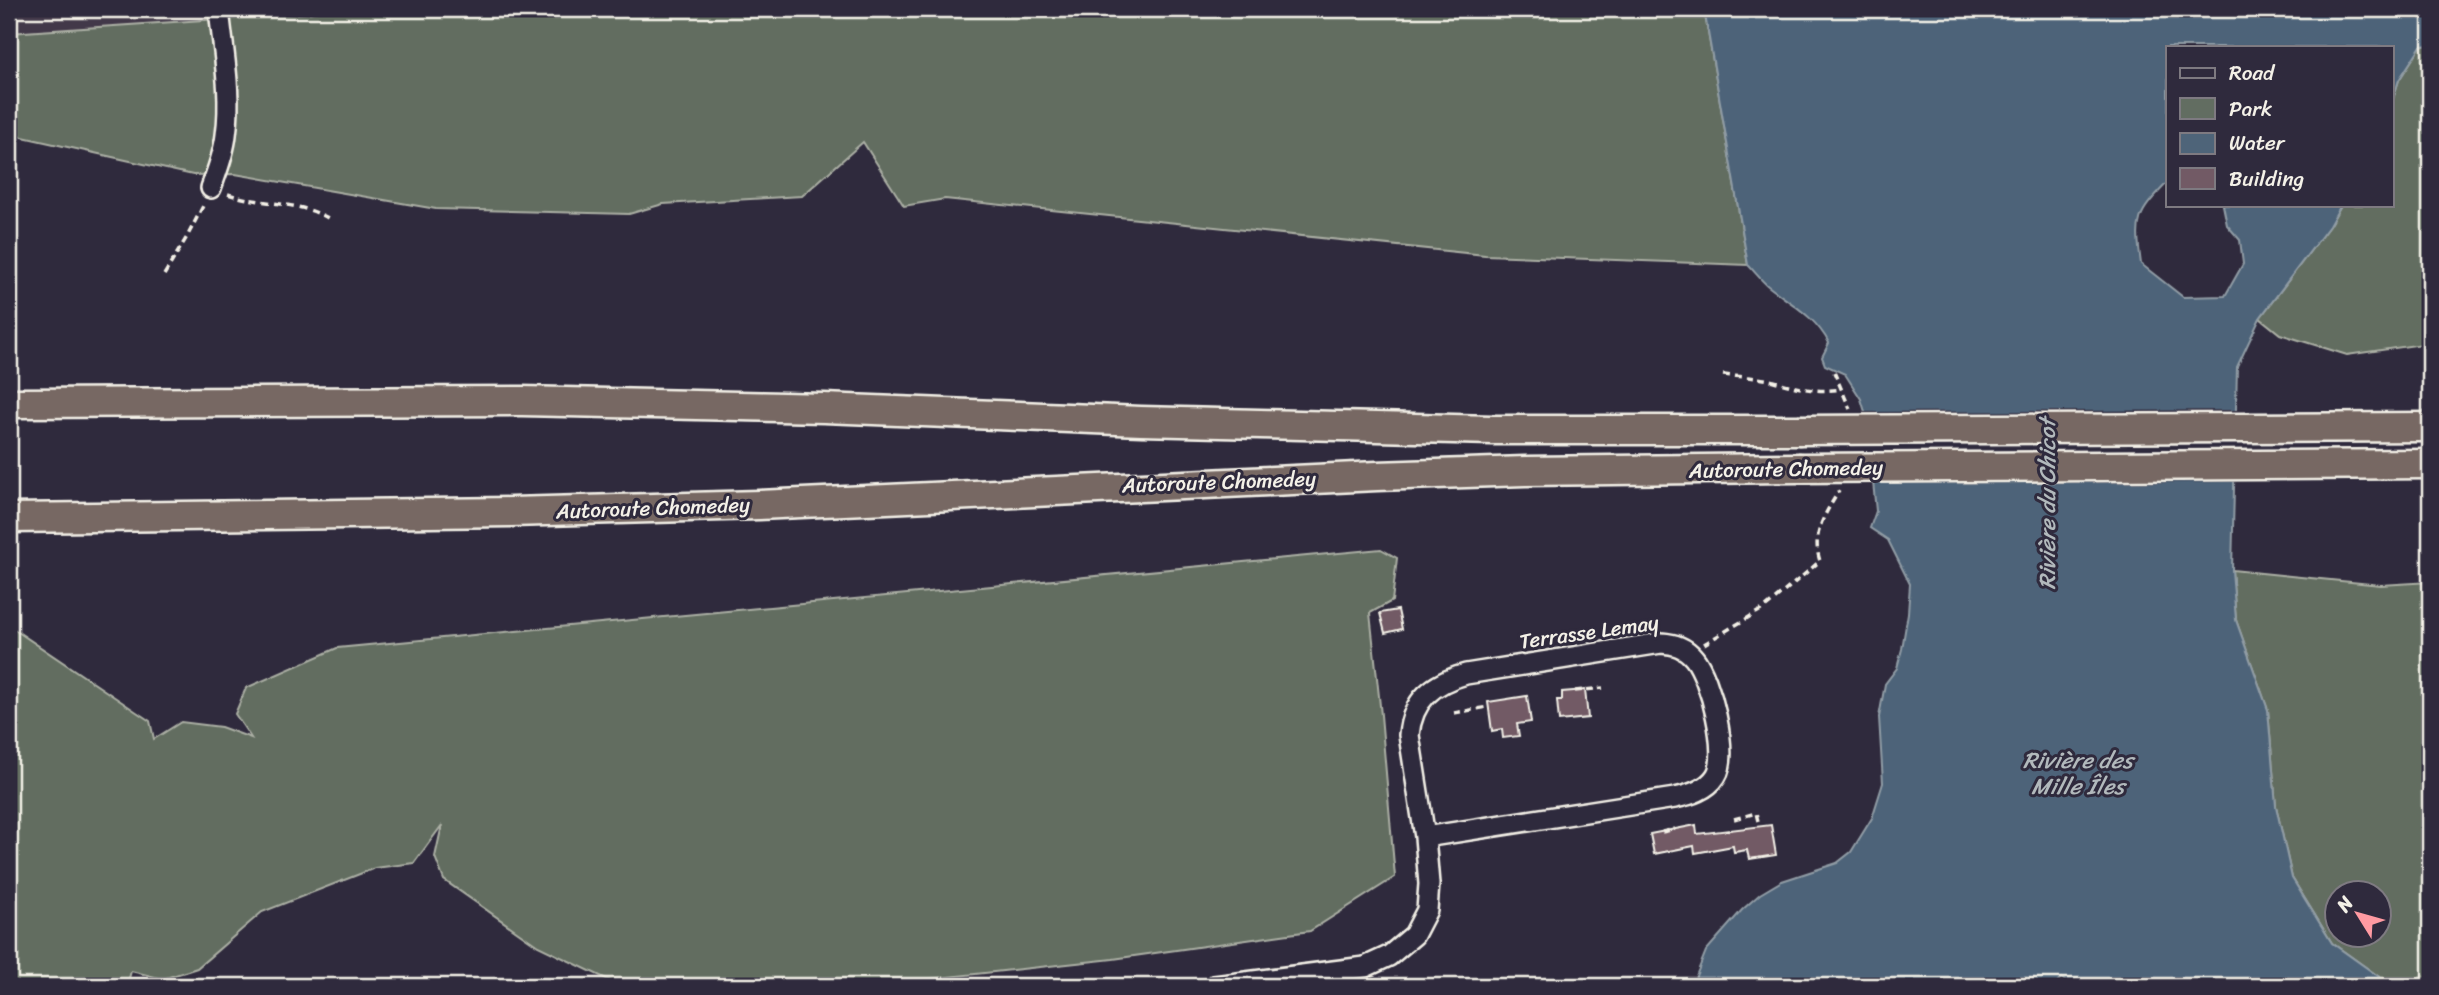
<svg xmlns="http://www.w3.org/2000/svg" width="2439" height="995" font-family="Sriracha,sans-serif">
<style>
.built{fill:#433849}
.green{fill:#626d61;stroke:#abafa4;stroke-width:2;fill-rule:evenodd}
.water{fill:#4e6479;stroke:#909ca5;stroke-width:2}
.pier{fill:#2f2a3d}
.building{fill:#725a65;stroke:#f4f1e8;stroke-width:2}
.lines{fill:none;stroke-linecap:round;stroke-linejoin:round}
.minor-casing{stroke:#f4f1e8;stroke-width:24}
.highway-casing{stroke:#f4f1e8;stroke-width:33}
.path{stroke:#f4f1e8;stroke-width:3.5;stroke-dasharray:7 5;stroke-linecap:butt}
.minor{stroke:#2f2a3d;stroke-width:19}
.highway{stroke:#776864;stroke-width:28}
.highway-bridge-casing{stroke:#f4f1e8;stroke-width:33;stroke-linecap:butt}
.highway-bridge{stroke:#776864;stroke-width:28}
.labels{text-anchor:middle;stroke-width:6;stroke-linejoin:round;paint-order:stroke}
.street-label{font-size:21px;fill:#f4f1e8;stroke:#2f2a3d}
.water-label{font-size:23px;font-style:italic;fill:#b2b9bc;stroke:#2f2a3d}
</style>
<rect width="100%" height="100%" fill="#2f2a3d"/>
<filter id="ink" filterUnits="userSpaceOnUse"><feTurbulence type="fractalNoise" baseFrequency=".0143" numOctaves="2"/><feDisplacementMap in="SourceGraphic" scale="14" xChannelSelector="R" yChannelSelector="G"/><feConvolveMatrix kernelMatrix="1 2 1 2 8 2 1 2 1" color-interpolation-filters="sRGB"/></filter>
<g filter="url(#ink)">
<path class="built" d="M 9,9 L 284,9 L 253,72 L 9,106 Z"/>
<g class="green">
<path d="M 329,9 L 1704,9 L 1748,265 L 1485,255 L 945,199 L 904,206 L 863,142 L 802,196 L 663,204 L 629,214 L 436,209 L 235,174 L 193,175 L 9,134 L 9,33 L 308,13 Z"/>
<path d="M 2430,45 L 2430,343 L 2347,355 L 2280,334 L 2260,318 L 2329,226 L 2341,205 L 2392,205 L 2392,102 L 2399,80 L 2421,46 Z"/>
<path d="M 1381,549 L 1397,558 L 1392,601 L 1370,613 L 1381,715 L 1395,877 L 1310,931 L 1113,959 L 865,986 L 621,986 L 538,946 L 444,880 L 435,857 L 442,825 L 414,863 L 375,868 L 262,912 L 197,968 L 163,979 L 131,971 L 127,986 L 9,986 L 9,626 L 150,721 L 154,739 L 181,722 L 221,727 L 251,738 L 235,714 L 246,688 L 337,648 Z"/>
<path d="M 2232,570 L 2381,585 L 2430,582 L 2430,986 L 2392,986 L 2332,943 L 2292,878 L 2276,806 L 2268,710 L 2236,620 ZM 2338,894 L 2380,894 L 2380,936 L 2338,936 Z"/>
</g>
<path class="water" d="M 1704,9 L 2430,9 L 2430,45 L 2421,46 L 2399,80 L 2392,102 L 2392,47 L 2168,47 L 2168,182 C 2136,215 2135,219 2141,264 L 2183,297 L 2225,296 L 2243,264 L 2240,240 L 2227,225 L 2223,205 L 2341,205 L 2329,226 L 2260,318 L 2237,367 L 2232,570 L 2236,620 L 2268,710 L 2276,806 L 2292,878 L 2332,943 L 2392,986 L 2072,986 L 2061,978 L 2055,986 L 1692,986 L 1706,951 L 1742,910 L 1760,894 L 1782,881 L 1837,863 L 1851,852 L 1872,818 L 1883,783 L 1879,717 L 1885,684 L 1897,668 L 1902,649 L 1908,613 L 1910,584 L 1888,540 L 1870,528 L 1876,511 L 1866,415 L 1861,399 L 1845,374 L 1825,365 L 1822,357 L 1829,343 C 1815,316 1791,304 1768,286 C 1761,280 1755,272 1748,265 Z"/>
<path class="pier" d="M 2239,410 L 2238,482 L 1868,484 L 1862,412 Z"/>
<g class="building">
<path d="M 1398,610 L 1402,629 L 1385,633 L 1380,613 Z"/>
<path d="M 1585,690 L 1588,718 L 1559,721 L 1557,700 L 1562,700 L 1562,692 Z"/>
<path d="M 1527,696 L 1531,722 L 1517,724 L 1519,736 L 1503,738 L 1502,729 L 1492,731 L 1488,702 Z"/>
<path d="M 1696,825 L 1697,834 L 1771,825 L 1776,855 L 1749,859 L 1747,850 L 1734,852 L 1733,846 L 1695,853 L 1694,846 L 1654,854 L 1650,834 Z"/>
</g>
<g class="lines">
<defs>
<g id="minor">
<path d="M 211,188 C 217,171 224,154 226,135 C 232,94 223,50 219,9"/>
<path d="M 1214,986 L 1365,967 L 1389,956 L 1414,935 L 1427,910 L 1429,884 L 1425,837 L 1409,735 C 1412,700 1433,683 1466,674 L 1661,643 C 1675,644 1685,647 1694,658 C 1710,677 1730,755 1716,776 C 1707,790 1690,795 1675,798 L 1425,837"/>
</g>
<g id="highway">
<path d="M 9,403 L 522,401 L 824,408 L 1141,421 L 1492,430 L 1798,430"/>
<path d="M 9,518 L 511,512 L 759,505 L 1377,476 L 1525,471 L 1798,468"/>
</g>
</defs>
<use href="#minor" class="minor-casing"/>
<use href="#highway" class="highway-casing"/>
<g class="path">
<path d="M 228,194 C 262,205 297,201 328,218"/>
<path d="M 164,275 L 187,237 L 204,204"/>
<path d="M 1834,372 L 1850,409"/>
<path d="M 1723,375 C 1740,377 1758,377 1774,381 C 1798,388 1816,393 1841,389"/>
<path d="M 1704,644 L 1766,607 L 1820,561 C 1811,534 1825,514 1839,491"/>
<path d="M 1575,691 L 1603,688"/>
<path d="M 1454,713 L 1488,707"/>
<path d="M 1734,819 L 1756,813 L 1758,821"/>
<path d="M 1662,832 L 1675,829"/>
</g>
<use href="#minor" class="minor"/>
<use href="#highway" class="highway"/>
<defs>
<g id="highway-bridge">
<path d="M 1798,430 L 2430,427"/>
<path d="M 1798,468 L 2430,464"/>
</g>
</defs>
<use href="#highway-bridge" class="highway-bridge-casing"/>
<use href="#highway-bridge" class="highway-bridge"/>
</g>
</g>
<g class="labels">
<g class="street-label">
<text transform="translate(1786 469) rotate(-1)" y="7">Autoroute Chomedey</text>
<text transform="translate(1219 482) rotate(-2)" y="7">Autoroute Chomedey</text>
<text transform="translate(653 508) rotate(-2)" y="7">Autoroute Chomedey</text>
<text transform="translate(1589 632) rotate(-8)" y="7">Terrasse Lemay</text>
</g>
<g class="water-label">
<text transform="translate(2047 504) rotate(-90)" y="8">Rivière du Chicot</text>
<text x="2078" y="768">Rivière des<tspan x="2078" dy="26">Mille Îles</tspan></text>
</g>
</g>
<rect width="2439" height="995" fill="none" stroke="#2f2a3d" stroke-width="35"/>
<rect x="18" y="18" width="2404" height="960" fill="none" stroke="#f4f1e8" stroke-width="2.5" filter="url(#ink)"/>
<rect x="2166" y="46" width="228" height="161" fill="#2f2a3d" stroke="#7e7a81" stroke-width="2"/>
<rect x="2180" y="68" width="35" height="10" fill="#2f2a3d" stroke="#7e7a81" stroke-width="2"/>
<text x="2229" y="80" font-size="21" fill="#f4f1e8">Road</text>
<rect x="2180" y="98" width="35" height="21" fill="#626d61" stroke="#7e7a81" stroke-width="2"/>
<text x="2229" y="116" font-size="21" fill="#f4f1e8">Park</text>
<rect x="2180" y="133" width="35" height="21" fill="#4e6479" stroke="#7e7a81" stroke-width="2"/>
<text x="2229" y="150" font-size="21" fill="#f4f1e8">Water</text>
<rect x="2180" y="168" width="35" height="21" fill="#725a65" stroke="#7e7a81" stroke-width="2"/>
<text x="2229" y="186" font-size="21" fill="#f4f1e8">Building</text>
<g transform="translate(2358 914) rotate(307)"><circle r="33" fill="#2f2a3d" stroke="#7e7a81" stroke-width="2"/>
<path d="M0-5L12 26L0 18L-12 26Z" fill="#ff9aa2"/>
<text y="-10" font-size="19" font-weight="bold" text-anchor="middle" fill="#f4f1e8">N</text>
</g>
</svg>
